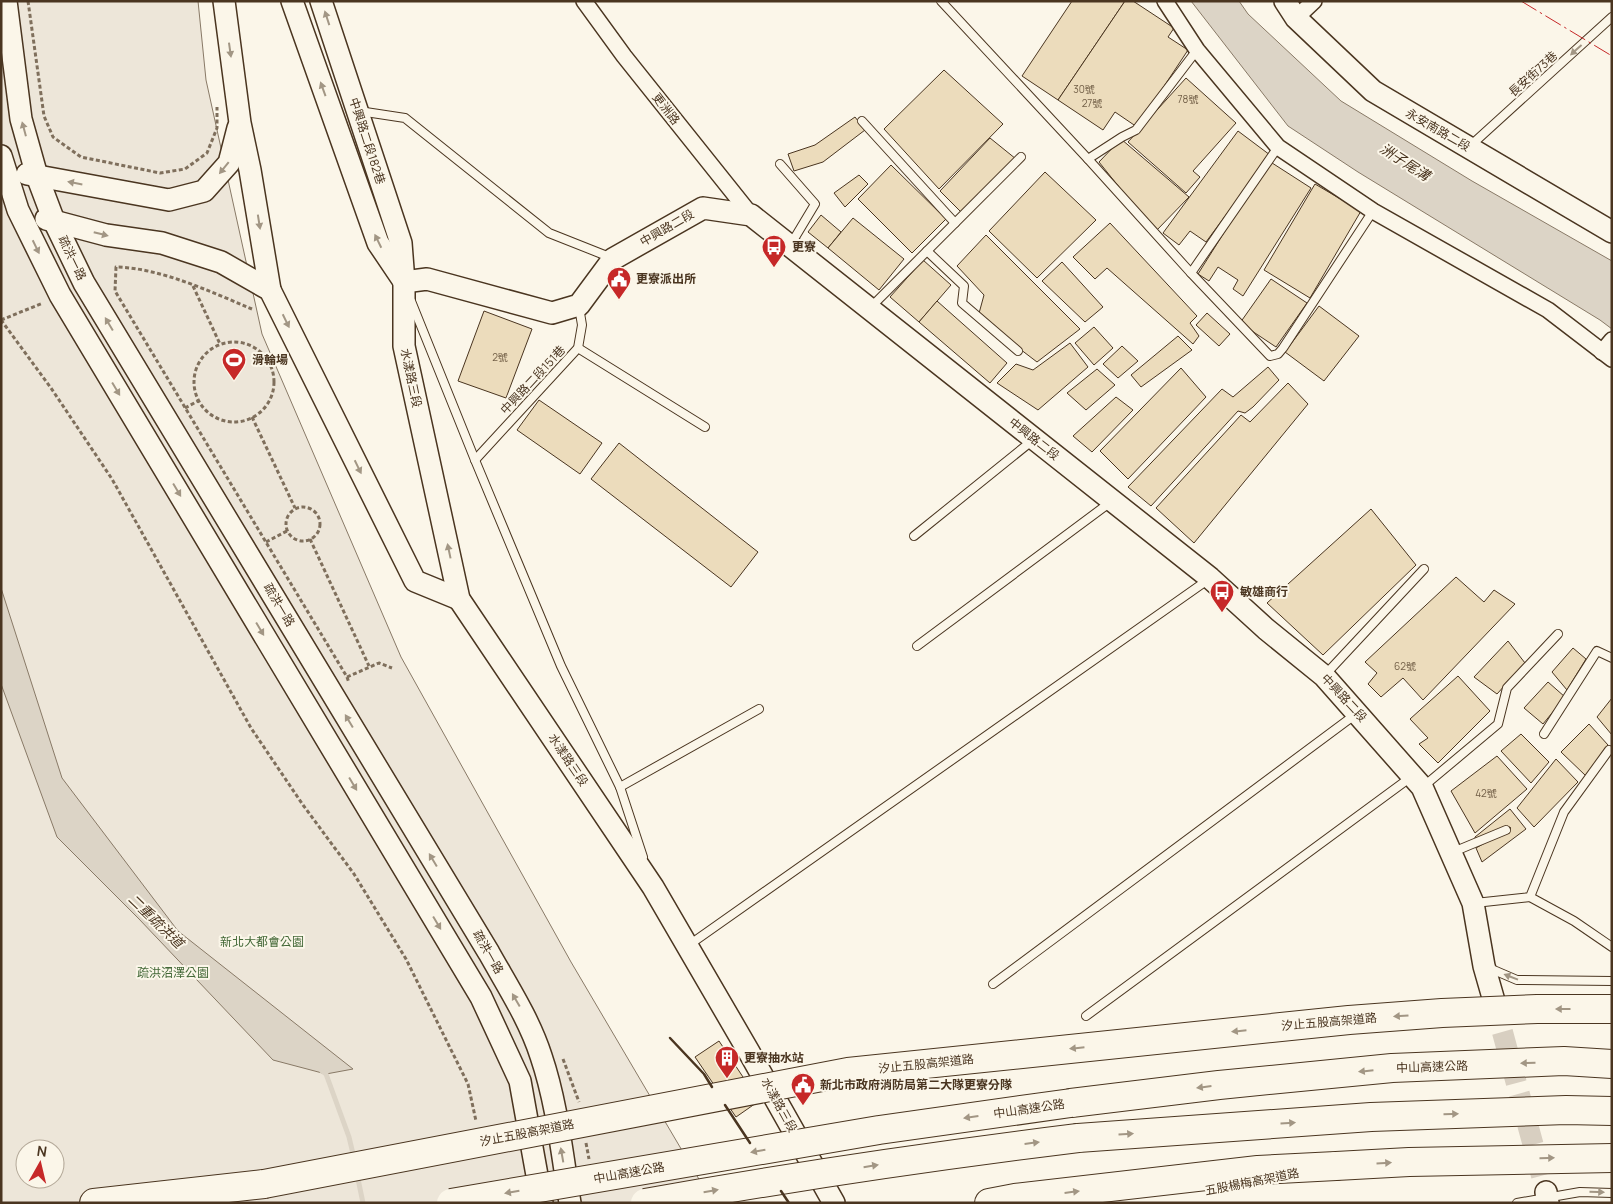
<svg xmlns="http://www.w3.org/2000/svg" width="1613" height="1204" font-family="Manrope,'Noto Sans TC',sans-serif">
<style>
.green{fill:#ede6d9;stroke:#887966;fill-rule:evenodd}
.water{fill:#dcd4c6;stroke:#887966}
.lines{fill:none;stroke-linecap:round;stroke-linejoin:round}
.stream{stroke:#dcd4c6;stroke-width:5}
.building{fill:#ecdcbc;stroke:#4a3520}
.secondary-tunnel{stroke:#d8cfc1;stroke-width:21;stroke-dasharray:21 11;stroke-linecap:butt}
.lane-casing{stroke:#4a3520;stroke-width:10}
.street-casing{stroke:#4a3520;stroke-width:18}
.secondary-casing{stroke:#4a3520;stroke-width:24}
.highway-casing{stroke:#4a3520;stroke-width:30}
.path{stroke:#7f6f5c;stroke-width:3;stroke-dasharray:4 2.5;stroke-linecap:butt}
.lane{stroke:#fbf6e9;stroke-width:8}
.street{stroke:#fbf6e9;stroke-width:15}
.secondary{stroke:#fbf6e9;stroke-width:21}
.highway{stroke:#fbf6e9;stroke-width:28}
.highway-bridge-casing{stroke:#4a3520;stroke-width:30;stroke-linecap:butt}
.highway-bridge{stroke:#fbf6e9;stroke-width:28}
.wall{stroke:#4a3520;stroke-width:2.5}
.power{stroke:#c62828;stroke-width:1;stroke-dasharray:18 4 2.5 4;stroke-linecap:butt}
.oneway{fill:#a29684}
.labels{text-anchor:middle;stroke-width:4;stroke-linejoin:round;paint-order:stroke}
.number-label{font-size:10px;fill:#725f47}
.street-label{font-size:12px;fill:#4a3520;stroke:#fbf6e9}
.poi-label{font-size:12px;font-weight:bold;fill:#4a3520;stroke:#fbf6e9;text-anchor:start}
.park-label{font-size:12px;fill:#436837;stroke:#fbf6e9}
.water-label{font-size:14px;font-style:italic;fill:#4a3520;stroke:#fbf6e9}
</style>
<rect width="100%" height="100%" fill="#fbf6e9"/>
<path class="green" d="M 1,1 L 198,1 L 206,80 L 262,334 L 401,657 L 571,962 L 713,1203 L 1,1203 ZM 25,1149 L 55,1149 L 55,1179 L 25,1179 Z"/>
<g class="water">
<path d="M 1191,1 L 1239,1 L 1248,14 L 1341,101 L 1472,181 L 1612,261 L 1612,329 L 1600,320 L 1358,172 L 1288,126 Z"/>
<path d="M 1,588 L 62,778 L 178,931 L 353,1069 L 326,1074 L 273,1060 L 139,919 L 57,837 L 1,684 Z"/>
</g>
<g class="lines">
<g class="stream">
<path d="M 322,1071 L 326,1074 L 349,1137 L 354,1158"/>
<path d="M 357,1174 L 363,1203"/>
</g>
</g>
<g class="building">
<path d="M 1072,1 L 1125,1 L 1058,100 L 1022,76 Z"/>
<path d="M 1125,1 L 1133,1 L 1174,28 L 1168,37 L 1188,50 L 1137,127 L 1115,112 L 1103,130 L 1058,100 Z"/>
<path d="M 944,70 L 1003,124 L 939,189 L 884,129 Z"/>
<path d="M 1186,78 L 1236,123 L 1193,171 L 1200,177 L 1186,193 L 1128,142 Z"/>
<path d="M 855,117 L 865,130 L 823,162 L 794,171 L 788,154 L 815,145 Z"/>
<path d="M 1238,131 L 1270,155 L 1206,242 L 1190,231 L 1179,245 L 1163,233 Z"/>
<path d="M 990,138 L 1016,159 L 962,213 L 940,191 Z"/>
<path d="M 1121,139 L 1189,197 L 1155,232 L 1099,162 Z"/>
<path d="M 1269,161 L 1311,188 L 1243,296 L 1233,289 L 1238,280 L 1218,267 L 1209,281 L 1198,274 Z"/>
<path d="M 891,165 L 946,219 L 912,253 L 858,199 Z"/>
<path d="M 1045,172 L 1096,220 L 1037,278 L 989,231 Z"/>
<path d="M 859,175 L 868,184 L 845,207 L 834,193 Z"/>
<path d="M 1315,184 L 1361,211 L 1310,298 L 1264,270 Z"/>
<path d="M 821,215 L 841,232 L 828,248 L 808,232 Z"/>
<path d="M 853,218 L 904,259 L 879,290 L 828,248 Z"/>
<path d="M 1110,223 L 1197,316 L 1190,323 L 1199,336 L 1193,344 L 1107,268 L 1095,279 L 1073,257 Z"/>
<path d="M 986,235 L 1080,329 L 1037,362 L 978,317 L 984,295 L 957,266 Z"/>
<path d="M 923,260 L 951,285 L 919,322 L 890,297 Z"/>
<path d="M 1062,262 L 1103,307 L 1085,322 L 1042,281 Z"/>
<path d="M 1271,279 L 1307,303 L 1276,347 L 1240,323 Z"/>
<path d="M 937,301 L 1007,363 L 990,383 L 919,322 Z"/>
<path d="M 1319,306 L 1359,336 L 1324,381 L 1285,352 Z"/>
<path d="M 484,311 L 532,329 L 506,398 L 458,381 Z"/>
<path d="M 1207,313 L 1230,334 L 1219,346 L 1196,325 Z"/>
<path d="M 1094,327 L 1113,348 L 1094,365 L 1075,343 Z"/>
<path d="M 1178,336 L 1192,350 L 1141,387 L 1131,375 Z"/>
<path d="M 1070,343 L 1088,367 L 1038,410 L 997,383 L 1016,364 L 1033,370 Z"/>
<path d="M 1122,346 L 1138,361 L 1118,378 L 1103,364 Z"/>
<path d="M 1268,367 L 1279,380 L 1253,407 L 1245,413 L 1238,411 L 1151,506 L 1128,487 L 1222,389 L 1233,397 Z"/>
<path d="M 1181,368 L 1206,397 L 1128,479 L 1100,451 Z"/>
<path d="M 1097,369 L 1115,385 L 1086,410 L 1067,393 Z"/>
<path d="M 1288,383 L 1308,404 L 1194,543 L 1156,508 L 1241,415 L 1250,422 Z"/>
<path d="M 1116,397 L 1133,410 L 1092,452 L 1073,436 Z"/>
<path d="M 539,400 L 602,443 L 580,474 L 517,430 Z"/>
<path d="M 619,443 L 758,552 L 731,587 L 591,479 Z"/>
<path d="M 1371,509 L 1416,565 L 1323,655 L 1267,603 Z"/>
<path d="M 1456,577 L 1484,602 L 1494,590 L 1515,604 L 1423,700 L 1403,678 L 1381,697 L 1368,684 L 1377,673 L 1365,662 Z"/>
<path d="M 1508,641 L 1525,663 L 1497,694 L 1474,677 Z"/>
<path d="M 1573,648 L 1586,659 L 1567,690 L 1552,672 Z"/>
<path d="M 1458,676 L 1490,711 L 1438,763 L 1419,744 L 1428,738 L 1410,719 Z"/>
<path d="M 1548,682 L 1565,697 L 1543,724 L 1524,708 Z"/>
<path d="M 1612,698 L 1612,735 L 1597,717 Z"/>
<path d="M 1589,724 L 1608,745 L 1586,776 L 1561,752 Z"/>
<path d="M 1521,734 L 1549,762 L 1531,783 L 1501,751 Z"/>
<path d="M 1497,756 L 1527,789 L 1475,833 L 1451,791 Z"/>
<path d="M 1556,759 L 1578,782 L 1534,827 L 1517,808 Z"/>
<path d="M 1510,809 L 1526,829 L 1482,862 L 1476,848 L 1511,828 L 1507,826 L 1475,841 L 1475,837 Z"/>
<path d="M 719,1041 L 759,1101 L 736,1117 L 695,1057 Z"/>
</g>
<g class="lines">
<path class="secondary-tunnel" d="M 1494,1001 L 1546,1192"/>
<defs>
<g id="lane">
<path d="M 941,1 L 1088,159 L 1191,273 L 1270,356 L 1278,354 L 1283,348 L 1373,211"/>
<path d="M 359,111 L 405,118 L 549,233 L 612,258"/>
<path d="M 862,121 L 955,223"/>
<path d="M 1469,147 L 1612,17"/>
<path d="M 1088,159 L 1122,137 L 1136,130 L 1197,50"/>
<path d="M 780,164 L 815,204 L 791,244"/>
<path d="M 927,251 L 964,286 L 962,303 L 1018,351"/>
<path d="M 1191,273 L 1278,147"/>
<path d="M 411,301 L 475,460 L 561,666 L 620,787 L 643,857"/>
<path d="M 871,307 L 1021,157"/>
<path d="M 578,348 L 705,427"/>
<path d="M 475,460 L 578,348 L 582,325 L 579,307"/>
<path d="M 914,536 L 1033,440"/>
<path d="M 917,646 L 1112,501"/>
<path d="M 1325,675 L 1424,569"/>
<path d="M 1544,734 L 1597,651 L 1612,658"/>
<path d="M 1424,786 L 1498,724 L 1507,688 L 1558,634"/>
<path d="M 620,787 L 759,709"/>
<path d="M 1453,852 L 1506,830"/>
<path d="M 1530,897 L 1574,921 L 1612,947"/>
<path d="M 1475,903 L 1530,897 L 1564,812 L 1609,750"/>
<path d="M 689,945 L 1209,579"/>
<path d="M 1489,968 L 1517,980 L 1612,981"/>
<path d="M 993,984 L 1356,714"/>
<path d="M 1086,1016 L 1411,777"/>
<path d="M 1517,1203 L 1580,1192 L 1612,1193"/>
</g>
<g id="street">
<path d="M 584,1 L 624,56 L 751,215"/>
<path d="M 1165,1 L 1197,50 L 1278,147 L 1373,211 L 1548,310 L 1612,359"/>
<path d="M 1296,18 L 1314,1"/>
<path d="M 1602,352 L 1612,340"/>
</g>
<g id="secondary">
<path d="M 6,1 L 21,119 L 37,176 L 54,221 L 84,283 L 489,953 C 508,987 529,1019 541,1056 C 557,1103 562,1154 570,1203"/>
<path d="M 224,1 L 240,123 L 250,170 L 270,290"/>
<path d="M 292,1 L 378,243 L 403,280"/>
<path d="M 321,1 L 401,243 L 404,282 L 404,346 L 459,599 L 653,887 L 749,1052 L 834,1203"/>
<path d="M 1285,1 L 1296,18 L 1373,91 L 1612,232"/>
<path d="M 1,156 L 18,210 L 60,295 L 481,997 L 520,1081 L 542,1203"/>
<path d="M 27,174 L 169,200 L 204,191 L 229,163 L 238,128"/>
<path d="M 46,219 L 106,235 L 162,243 L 221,262 L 270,290 L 415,581 L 459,599"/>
<path d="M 404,282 L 427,279 L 552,313 L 579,305 L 613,259 L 703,208 L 751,215 L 1210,578 L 1266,629 L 1324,676 L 1422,787 L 1473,903 L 1484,966 L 1494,1001"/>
<path d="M 1546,1192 L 1548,1203"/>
</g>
<g id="highway">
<path d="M 1071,1103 L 1219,1085 L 1392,1068 L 1564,1061 L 1612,1064"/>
<path d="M 1078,1138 L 1371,1117 L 1566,1110 L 1612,1111"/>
<path d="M 94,1203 L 264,1184"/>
<path d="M 989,1203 L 1015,1198 L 1258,1170 L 1336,1166"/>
</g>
</defs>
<use href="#lane" class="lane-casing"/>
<use href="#street" class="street-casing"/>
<use href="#secondary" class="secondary-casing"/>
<use href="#highway" class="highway-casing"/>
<g class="path">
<path d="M 28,1 L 44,116 L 53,137 L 81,157 L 160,173 L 185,169 L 207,153 L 217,128 L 217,107"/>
<path d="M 193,286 L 220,344"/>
<path d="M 252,309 C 211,292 161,268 116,267 L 115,291 L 347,677 L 349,683"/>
<path d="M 1,320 L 51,388 L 112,479 L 251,728 L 303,805 L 354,874 L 406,959 L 468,1084 L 476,1121"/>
<path d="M 1,320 L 43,303"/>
<circle cx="234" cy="382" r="40"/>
<path d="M 185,408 L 198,401"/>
<path d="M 252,417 L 295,508"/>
<circle cx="303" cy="524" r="17"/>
<path d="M 310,539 L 369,666"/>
<path d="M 266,542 L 287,531"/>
<path d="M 347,677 L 379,663 L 392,668"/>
<path d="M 563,1059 L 579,1102"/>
<path d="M 586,1143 L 589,1159"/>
</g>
<use href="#lane" class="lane"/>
<use href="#street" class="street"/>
<use href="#secondary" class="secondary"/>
<use href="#highway" class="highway"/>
<defs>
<g id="highway-bridge">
<path d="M 1336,1166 L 1409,1162 L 1612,1158"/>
<path d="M 264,1184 L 848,1072 L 1349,1020 L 1442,1013 L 1537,1009 L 1612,1009"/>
<path d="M 451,1203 L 879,1130 L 1071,1103"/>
<path d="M 645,1203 C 789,1177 933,1156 1078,1138"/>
</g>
</defs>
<use href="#highway-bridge" class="highway-bridge-casing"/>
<use href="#highway-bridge" class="highway-bridge"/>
<g class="wall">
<path d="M 670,1038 L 704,1074 L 712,1087"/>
<path d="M 725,1105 L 750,1143"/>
<path d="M 781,1191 L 789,1203"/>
</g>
<path class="power" d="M 1521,1 L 1612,56"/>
</g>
<defs><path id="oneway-solid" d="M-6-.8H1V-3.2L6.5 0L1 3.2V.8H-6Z" transform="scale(1.25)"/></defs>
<g class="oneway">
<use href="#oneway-solid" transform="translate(327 18) rotate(-108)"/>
<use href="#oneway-solid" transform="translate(230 50) rotate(82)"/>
<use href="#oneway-solid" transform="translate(1576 50) rotate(138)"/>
<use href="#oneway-solid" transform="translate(323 89) rotate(-110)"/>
<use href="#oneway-solid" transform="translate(24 129) rotate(-105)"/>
<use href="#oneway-solid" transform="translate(224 168) rotate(129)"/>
<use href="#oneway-solid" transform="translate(75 183) rotate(-169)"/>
<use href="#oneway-solid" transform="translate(259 222) rotate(81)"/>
<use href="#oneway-solid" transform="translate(101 234) rotate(14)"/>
<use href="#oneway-solid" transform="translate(378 241) rotate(-116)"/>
<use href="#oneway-solid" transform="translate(36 247) rotate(64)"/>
<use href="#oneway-solid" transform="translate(286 321) rotate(64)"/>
<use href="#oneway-solid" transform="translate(109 324) rotate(-121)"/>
<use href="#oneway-solid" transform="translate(116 389) rotate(59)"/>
<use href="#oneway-solid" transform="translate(358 467) rotate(64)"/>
<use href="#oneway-solid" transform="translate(177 490) rotate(59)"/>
<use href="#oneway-solid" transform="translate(449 551) rotate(-102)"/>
<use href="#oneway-solid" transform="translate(260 629) rotate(59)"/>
<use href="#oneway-solid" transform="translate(349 721) rotate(-121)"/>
<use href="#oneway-solid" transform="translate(353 784) rotate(59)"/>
<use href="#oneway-solid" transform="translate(433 860) rotate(-121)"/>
<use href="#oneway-solid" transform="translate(437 923) rotate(59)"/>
<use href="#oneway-solid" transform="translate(1511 977) rotate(-159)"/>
<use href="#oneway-solid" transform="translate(516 1000) rotate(-120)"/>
<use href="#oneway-solid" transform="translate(1563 1009) rotate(-180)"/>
<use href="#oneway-solid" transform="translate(1401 1016) rotate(176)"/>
<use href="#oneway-solid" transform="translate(1239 1031) rotate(174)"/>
<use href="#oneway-solid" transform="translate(1077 1048) rotate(174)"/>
<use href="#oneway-solid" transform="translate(1528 1063) rotate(178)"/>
<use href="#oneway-solid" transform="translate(1366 1071) rotate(174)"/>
<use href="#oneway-solid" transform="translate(1204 1087) rotate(173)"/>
<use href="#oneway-solid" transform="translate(1451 1114) rotate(-2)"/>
<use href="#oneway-solid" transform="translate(971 1117) rotate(172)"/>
<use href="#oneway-solid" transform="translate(1288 1123) rotate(-4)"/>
<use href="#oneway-solid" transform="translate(1126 1134) rotate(-4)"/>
<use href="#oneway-solid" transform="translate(1032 1143) rotate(-7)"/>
<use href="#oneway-solid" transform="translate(758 1151) rotate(170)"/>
<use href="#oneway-solid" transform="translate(562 1155) rotate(-100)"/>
<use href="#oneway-solid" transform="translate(1547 1158) rotate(-1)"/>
<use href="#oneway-solid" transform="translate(1384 1163) rotate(-3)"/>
<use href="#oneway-solid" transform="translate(871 1166) rotate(-9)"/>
<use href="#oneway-solid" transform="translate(711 1191) rotate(-10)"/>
<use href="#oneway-solid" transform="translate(512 1192) rotate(170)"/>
<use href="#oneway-solid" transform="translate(1072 1192) rotate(-7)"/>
<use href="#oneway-solid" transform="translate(1597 1192) rotate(1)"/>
</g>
<defs>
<symbol id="bus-pin" viewBox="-11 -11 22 30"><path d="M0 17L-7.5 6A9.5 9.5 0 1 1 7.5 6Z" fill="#c62828" stroke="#fbf6e9"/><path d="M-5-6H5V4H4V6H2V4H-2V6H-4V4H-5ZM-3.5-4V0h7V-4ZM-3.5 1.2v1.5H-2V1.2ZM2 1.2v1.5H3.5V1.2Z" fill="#fff"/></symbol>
<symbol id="civic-pin" viewBox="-11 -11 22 30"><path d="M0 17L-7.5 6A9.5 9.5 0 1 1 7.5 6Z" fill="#c62828" stroke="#fbf6e9"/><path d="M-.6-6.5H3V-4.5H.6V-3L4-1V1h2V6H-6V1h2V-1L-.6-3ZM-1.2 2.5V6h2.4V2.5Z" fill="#fff"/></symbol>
<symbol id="stadium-pin" viewBox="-11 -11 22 30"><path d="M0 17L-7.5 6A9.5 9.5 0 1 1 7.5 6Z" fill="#c62828" stroke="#fbf6e9"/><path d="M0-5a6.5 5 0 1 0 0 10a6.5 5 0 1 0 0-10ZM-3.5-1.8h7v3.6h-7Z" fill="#fff"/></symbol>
<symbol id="building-pin" viewBox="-11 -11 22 30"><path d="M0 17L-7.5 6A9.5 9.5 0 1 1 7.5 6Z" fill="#c62828" stroke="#fbf6e9"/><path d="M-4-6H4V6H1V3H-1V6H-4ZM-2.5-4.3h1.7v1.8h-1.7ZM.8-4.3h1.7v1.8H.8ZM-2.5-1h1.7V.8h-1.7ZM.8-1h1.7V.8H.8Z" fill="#fff"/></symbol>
</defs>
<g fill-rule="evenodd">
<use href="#bus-pin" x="760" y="233" width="28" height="38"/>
<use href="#civic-pin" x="605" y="265" width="28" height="38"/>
<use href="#stadium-pin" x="220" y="346" width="28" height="38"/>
<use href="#bus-pin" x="1208" y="578" width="28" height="38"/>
<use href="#building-pin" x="713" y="1044" width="28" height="38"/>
<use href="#civic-pin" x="789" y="1071" width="28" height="38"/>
</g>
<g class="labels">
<g class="number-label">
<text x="1084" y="93">30號</text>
<text x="1188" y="103">78號</text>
<text x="1092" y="107">27號</text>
<text x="500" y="361">2號</text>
<text x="1405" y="670">62號</text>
<text x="1486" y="797">42號</text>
</g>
<g class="street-label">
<text transform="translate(1533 74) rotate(-42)" y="4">長安街73巷</text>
<text transform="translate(666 109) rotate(52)" y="4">更洲路</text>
<text transform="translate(1438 130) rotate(30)" y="4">永安南路二段</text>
<text transform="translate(367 141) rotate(72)" y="4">中興路二段182巷</text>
<text transform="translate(667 228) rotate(-30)" y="4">中興路二段</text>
<text transform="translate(72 258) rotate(64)" y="4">疏洪一路</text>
<text transform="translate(411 378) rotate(78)" y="4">水漾路三段</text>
<text transform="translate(533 380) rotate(-47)" y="4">中興路二段151巷</text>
<text transform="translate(1034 439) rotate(38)" y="4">中興路二段</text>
<text transform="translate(279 605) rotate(59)" y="4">疏洪一路</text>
<text transform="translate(1344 698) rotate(47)" y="4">中興路二段</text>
<text transform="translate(568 760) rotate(56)" y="4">水漾路三段</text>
<text transform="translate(488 952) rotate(60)" y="4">疏洪一路</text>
<text transform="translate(1329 1022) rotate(-5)" y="4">汐止五股高架道路</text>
<text transform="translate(926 1064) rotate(-6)" y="4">汐止五股高架道路</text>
<text transform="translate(1432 1067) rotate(-2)" y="4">中山高速公路</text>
<text transform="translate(779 1105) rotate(61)" y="4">水漾路三段</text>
<text transform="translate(1029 1109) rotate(-8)" y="4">中山高速公路</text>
<text transform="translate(527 1133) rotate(-11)" y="4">汐止五股高架道路</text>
<text transform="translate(629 1173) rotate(-10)" y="4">中山高速公路</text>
<text transform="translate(1252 1182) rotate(-11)" y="4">五股楊梅高架道路</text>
</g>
<g class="poi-label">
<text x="792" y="251">更寮</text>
<text x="636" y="283">更寮派出所</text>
<text x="252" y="364">滑輪場</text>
<text x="1240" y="596">敏雄商行</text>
<text x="744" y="1062">更寮抽水站</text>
<text x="820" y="1089">新北市政府消防局第二大隊更寮分隊</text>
</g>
<g class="park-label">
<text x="262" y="946">新北大都會公園</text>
<text x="173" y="977">疏洪沼澤公園</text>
</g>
<g class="water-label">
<text transform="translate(1405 162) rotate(33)" y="5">洲子尾溝</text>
<text transform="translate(156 921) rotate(44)" y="5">二重疏洪道</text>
</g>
</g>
<rect width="1613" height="1204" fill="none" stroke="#4a3520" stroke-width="5"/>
<g transform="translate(40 1164) rotate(8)"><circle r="24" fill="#fbf6e9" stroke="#b4a999"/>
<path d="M0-4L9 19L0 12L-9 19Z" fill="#c62828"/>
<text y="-8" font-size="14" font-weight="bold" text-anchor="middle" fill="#4a3520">N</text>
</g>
</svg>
